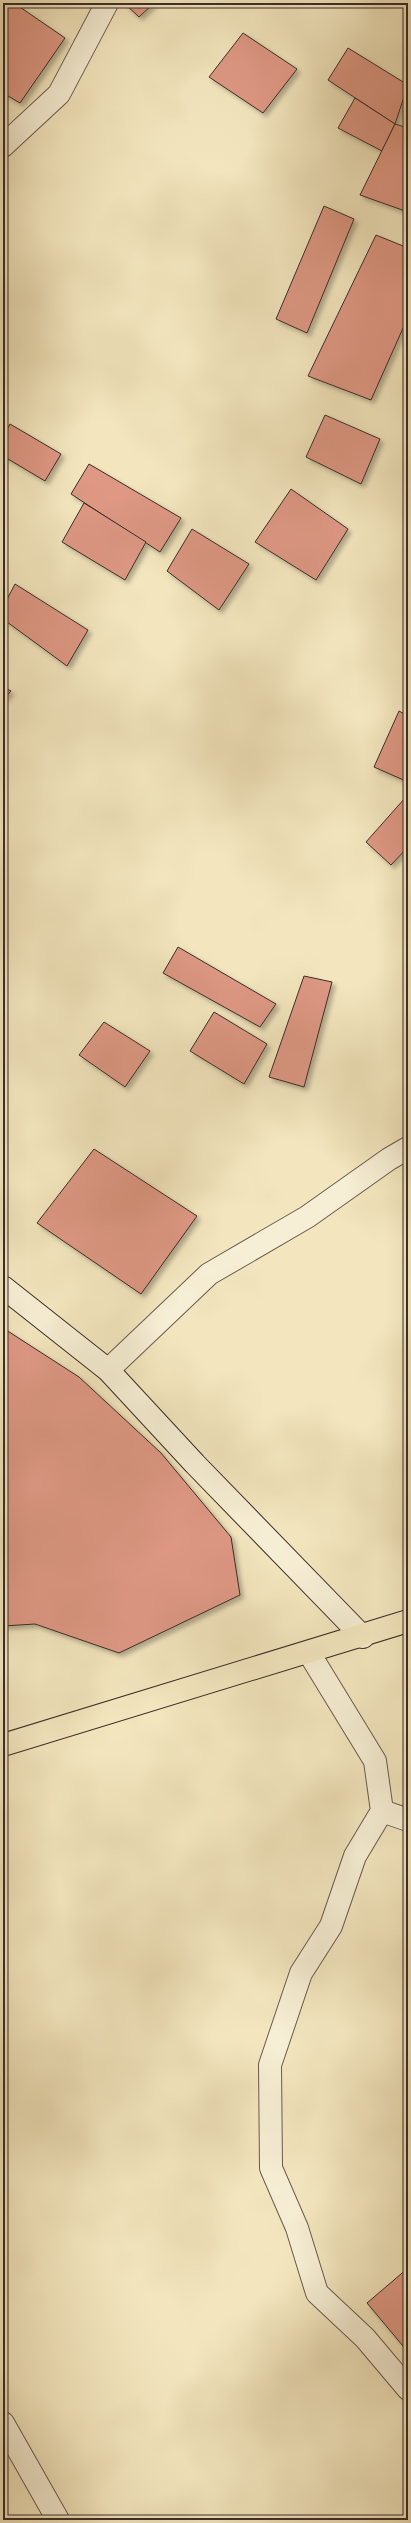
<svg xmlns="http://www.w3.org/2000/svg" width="411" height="2523" font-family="'Libre Bodoni',serif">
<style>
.building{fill:#de9884;stroke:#3b2d28;filter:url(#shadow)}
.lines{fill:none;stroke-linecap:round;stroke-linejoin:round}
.street-casing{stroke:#695b4e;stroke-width:24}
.secondary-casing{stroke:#3b2d28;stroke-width:24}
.primary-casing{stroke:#3b2d28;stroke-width:24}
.street{stroke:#f7efd5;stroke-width:22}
.secondary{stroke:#f7efd5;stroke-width:22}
.primary{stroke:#f3e6be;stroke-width:22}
</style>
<defs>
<filter id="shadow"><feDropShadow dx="3.5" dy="3.5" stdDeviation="2" flood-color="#0004"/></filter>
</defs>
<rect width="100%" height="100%" fill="#f3e6be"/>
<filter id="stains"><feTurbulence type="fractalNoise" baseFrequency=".005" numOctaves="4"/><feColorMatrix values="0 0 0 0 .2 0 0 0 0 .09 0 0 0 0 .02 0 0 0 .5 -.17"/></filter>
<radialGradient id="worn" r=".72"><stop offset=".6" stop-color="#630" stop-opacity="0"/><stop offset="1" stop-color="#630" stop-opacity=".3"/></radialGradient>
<g class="building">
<path d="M 3,3 L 14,3 L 65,38 L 20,103 L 3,93 Z"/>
<path d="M 124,3 L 154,3 L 139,17 Z"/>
<path d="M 243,33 L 297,69 L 263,113 L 209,77 Z"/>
<path d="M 348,48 L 408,85 L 395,124 L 328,80 Z"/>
<path d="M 355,98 L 395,124 L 382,151 L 338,128 Z"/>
<path d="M 395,124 L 408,128 L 408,212 L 360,195 Z"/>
<path d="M 324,206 L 354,219 L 307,333 L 276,319 Z"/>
<path d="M 376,235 L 408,248 L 408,317 L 371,400 L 308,376 Z"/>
<path d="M 325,415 L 380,439 L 361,484 L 306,457 Z"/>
<path d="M 10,424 L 61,454 L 45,481 L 3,456 L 3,437 Z"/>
<path d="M 89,464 L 181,518 L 160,552 L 71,494 Z"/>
<path d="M 291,489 L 348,529 L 316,580 L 255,542 Z"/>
<path d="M 84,503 L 146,542 L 125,580 L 62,542 Z"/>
<path d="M 192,529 L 249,564 L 219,610 L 167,571 Z"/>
<path d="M 15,584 L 88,630 L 67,666 L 3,619 L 3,607 Z"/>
<path d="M 3,687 L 11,691 L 3,700 Z"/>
<path d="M 399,711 L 408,716 L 408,782 L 374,767 Z"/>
<path d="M 405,798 L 408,800 L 408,847 L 391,865 L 366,842 Z"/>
<path d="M 178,947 L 276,1004 L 260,1027 L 163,973 Z"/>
<path d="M 304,976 L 332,982 L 304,1087 L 269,1077 Z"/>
<path d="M 214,1012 L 267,1044 L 244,1084 L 190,1051 Z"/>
<path d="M 104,1022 L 150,1051 L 125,1087 L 79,1055 Z"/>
<path d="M 94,1149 L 197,1216 L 141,1294 L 37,1223 Z"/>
<path d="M 3,1328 L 79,1377 L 161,1453 L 231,1537 L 240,1595 L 119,1653 L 35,1624 L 3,1626 Z"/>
<path d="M 408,2268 L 408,2352 L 367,2303 Z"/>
</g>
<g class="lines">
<defs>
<g id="street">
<path d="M 3,146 L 59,94 L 107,3"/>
<path d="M 108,1370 L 209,1274 L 307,1217 L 389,1159 L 408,1148"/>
<path d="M 309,1653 L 375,1761 L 382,1811 L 355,1856 L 331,1926 L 301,1973 L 270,2065 L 271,2168 L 297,2228 L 317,2293 L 365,2338 L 408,2389"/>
<path d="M 382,1811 L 408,1820"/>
<path d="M 3,2423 L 58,2520"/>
</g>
<path id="secondary" d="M 3,1287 L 108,1370 L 195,1464 L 363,1637"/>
<path id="primary" d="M 3,1745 L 408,1621"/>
</defs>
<use href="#street" class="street-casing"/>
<use href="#secondary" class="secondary-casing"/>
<use href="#primary" class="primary-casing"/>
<use href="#street" class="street"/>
<use href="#secondary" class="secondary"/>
<use href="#primary" class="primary"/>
</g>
<rect width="411" height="2523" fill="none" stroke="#f3e6be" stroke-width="16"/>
<rect x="4" y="4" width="403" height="2515" fill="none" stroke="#3b2d28" stroke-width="2"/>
<rect x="8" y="8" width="395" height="2507" fill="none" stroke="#3b2d28"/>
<rect width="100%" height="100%" filter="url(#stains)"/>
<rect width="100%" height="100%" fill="url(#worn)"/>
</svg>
